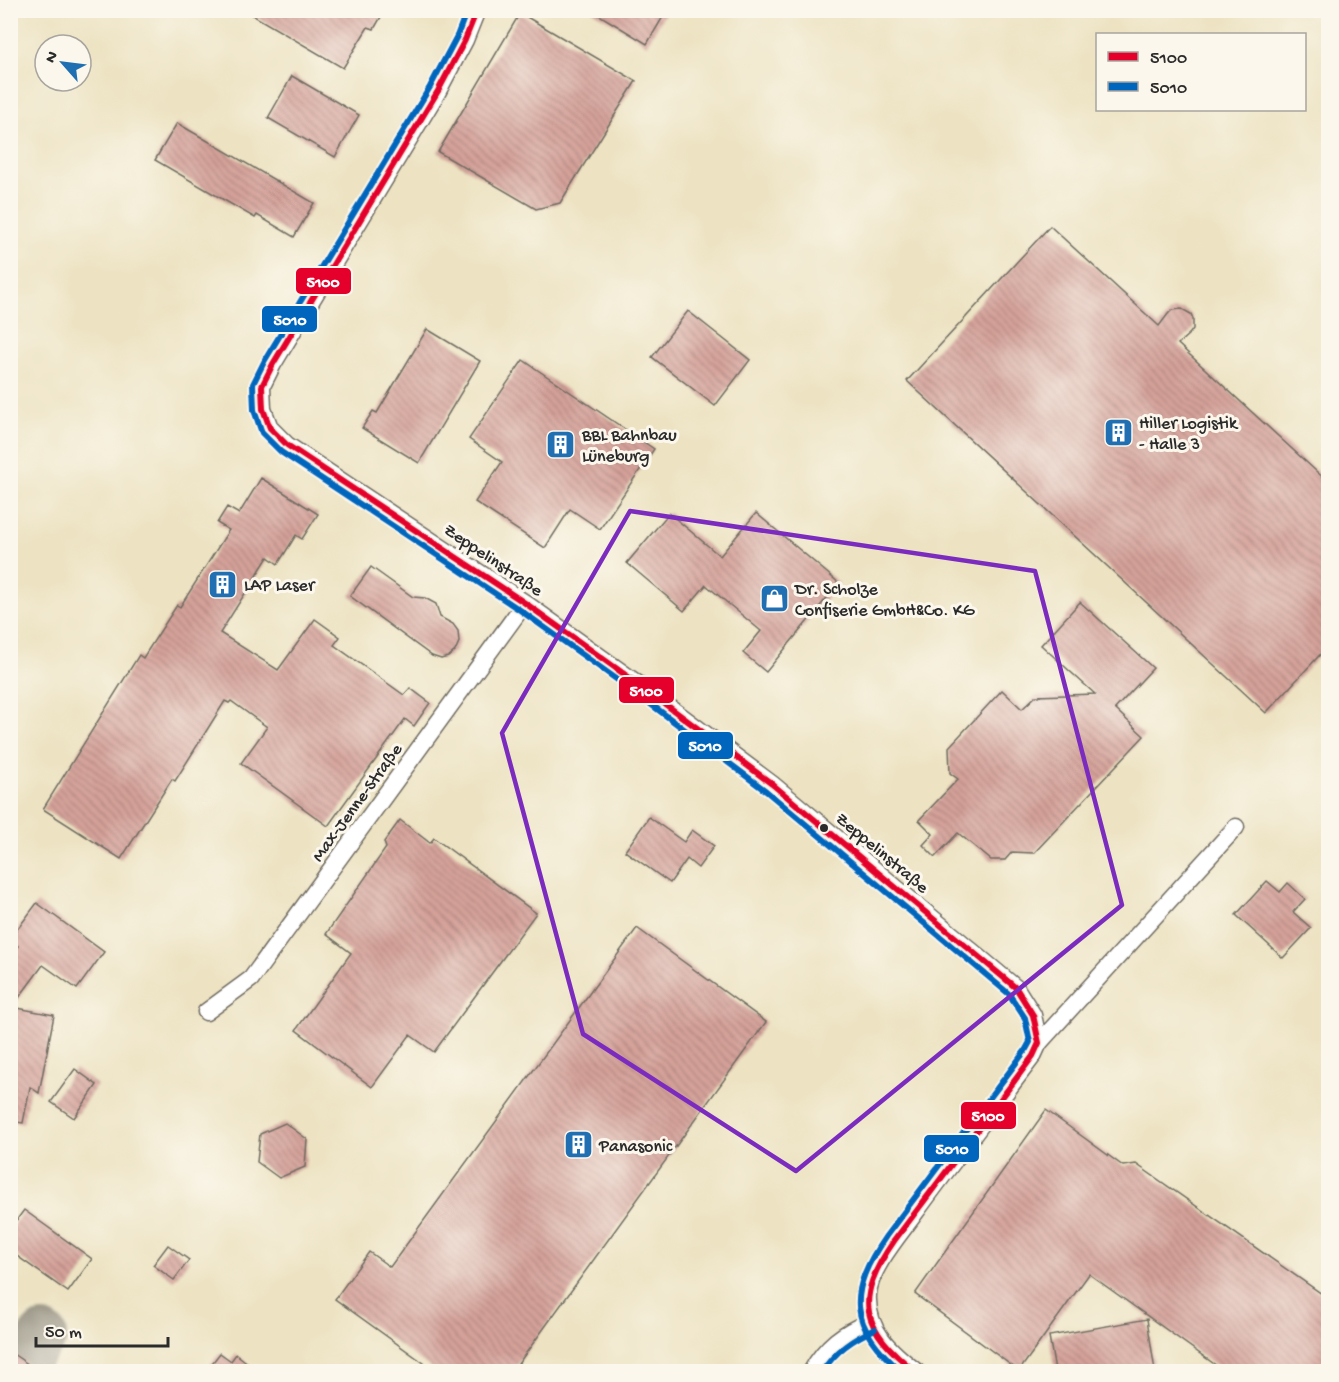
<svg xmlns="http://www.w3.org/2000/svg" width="1339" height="1382" font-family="'Gochi Hand',sans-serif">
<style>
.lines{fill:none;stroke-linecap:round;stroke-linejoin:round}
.taxiway{stroke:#8c8777;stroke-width:48}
.building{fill:url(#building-back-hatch)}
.street-casing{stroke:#6f6b60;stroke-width:19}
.street{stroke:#fff;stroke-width:16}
.bus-1-casing{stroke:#fbf7ec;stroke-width:10}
.bus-2-casing{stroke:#fbf7ec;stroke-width:10}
.bus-1{stroke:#e4002b;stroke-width:6}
.bus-2{stroke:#0065bd;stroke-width:6}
.marked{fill:none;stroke:#7b2cbf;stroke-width:4.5;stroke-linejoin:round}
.bus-dot{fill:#2b2b2b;stroke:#fbf7ec;stroke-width:2}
.labels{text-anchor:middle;stroke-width:6;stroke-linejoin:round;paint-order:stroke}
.poi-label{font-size:18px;fill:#2b2b2b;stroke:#fbf7ec;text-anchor:start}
.street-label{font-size:18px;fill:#2b2b2b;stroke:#fbf7ec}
.line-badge{stroke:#fbf7ec;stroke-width:2}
.badge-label{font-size:16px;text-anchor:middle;font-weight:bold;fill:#fff}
</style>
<defs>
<pattern id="building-back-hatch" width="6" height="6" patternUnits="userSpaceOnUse" patternTransform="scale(1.5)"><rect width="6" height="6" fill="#d5a29a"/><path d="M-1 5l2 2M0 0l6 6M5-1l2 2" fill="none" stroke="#ad847e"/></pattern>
</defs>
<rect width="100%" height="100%" fill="#fbf7ec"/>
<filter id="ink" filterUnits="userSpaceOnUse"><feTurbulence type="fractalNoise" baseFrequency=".0167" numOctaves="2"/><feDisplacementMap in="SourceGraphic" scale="12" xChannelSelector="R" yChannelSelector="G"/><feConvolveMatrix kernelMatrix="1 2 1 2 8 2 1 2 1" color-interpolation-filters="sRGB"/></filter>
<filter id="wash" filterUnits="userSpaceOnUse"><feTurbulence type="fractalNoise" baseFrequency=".008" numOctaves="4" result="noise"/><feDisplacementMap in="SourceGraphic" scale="24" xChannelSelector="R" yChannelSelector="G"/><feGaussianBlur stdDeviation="1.35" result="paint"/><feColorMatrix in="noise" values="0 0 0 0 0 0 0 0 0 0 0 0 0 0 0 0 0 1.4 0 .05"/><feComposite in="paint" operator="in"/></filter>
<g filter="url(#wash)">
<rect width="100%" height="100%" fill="#ede3c3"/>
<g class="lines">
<path class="taxiway" d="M 24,1362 L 43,1336"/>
</g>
<g id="blocks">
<g class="building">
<path d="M 244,10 L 385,10 L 374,29 L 368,27 L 343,68 Z"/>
<path d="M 591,10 L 667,10 L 647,44 Z"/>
<path d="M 520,13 L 636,81 L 560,203 L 536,209 L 438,152 Z"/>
<path d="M 292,76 L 359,115 L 335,157 L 268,118 Z"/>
<path d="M 177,123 L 314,203 L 294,237 L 257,215 L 255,218 L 155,160 Z"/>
<path d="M 1050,226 L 1159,326 L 1168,314 L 1172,310 L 1182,309 L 1191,314 L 1193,319 L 1193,329 L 1190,333 L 1178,344 L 1329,483 L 1329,645 L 1266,713 L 907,381 Z"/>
<path d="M 688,311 L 750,360 L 715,406 L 652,357 Z"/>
<path d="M 427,329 L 480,361 L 419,463 L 362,428 L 373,411 L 377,413 Z"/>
<path d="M 523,360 L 654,449 L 600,529 L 570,509 L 545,548 L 475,502 L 502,462 L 469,439 Z"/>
<path d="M 261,478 L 318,514 L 302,539 L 296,535 L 278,564 L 268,557 L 220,633 L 278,670 L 315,619 L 340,637 L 334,645 L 404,695 L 410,688 L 430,703 L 414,726 L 405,719 L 328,826 L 241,763 L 267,727 L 231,701 L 229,703 L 225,701 L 175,781 L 172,779 L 121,859 L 43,809 L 139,655 L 143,658 L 177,605 L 180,607 L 229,530 L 217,523 L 227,507 L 239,514 Z"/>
<path d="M 669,513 L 720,556 L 756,513 L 839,583 L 766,672 L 743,653 L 761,631 L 706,585 L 684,611 L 627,563 Z"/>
<path d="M 371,567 L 413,597 L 425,598 L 436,604 L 440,617 L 453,624 L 458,631 L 459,642 L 455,651 L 448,657 L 441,659 L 432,656 L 350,596 Z"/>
<path d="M 1080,602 L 1153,668 L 1115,709 L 1144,736 L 1034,853 L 1012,852 L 1005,860 L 991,860 L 958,833 L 935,857 L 923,845 L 933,834 L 919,820 L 958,779 L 950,773 L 949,747 L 1002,690 L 1022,709 L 1036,696 L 1095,694 L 1041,645 Z"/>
<path d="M 649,817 L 684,842 L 692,830 L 714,846 L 698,868 L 687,859 L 670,883 L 625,851 Z"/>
<path d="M 400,820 L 430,843 L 434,838 L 536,913 L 434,1052 L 410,1035 L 372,1087 L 296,1030 L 351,953 L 326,934 L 386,848 L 384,842 Z"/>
<path d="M 1267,881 L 1280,892 L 1288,883 L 1305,899 L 1293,912 L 1311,928 L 1283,958 L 1236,915 Z"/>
<path d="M 37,903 L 104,952 L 77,989 L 43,965 L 12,1007 L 54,1015 L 39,1093 L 30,1087 L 23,1123 L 10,1121 L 10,957 L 18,946 L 10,940 L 10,939 Z"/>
<path d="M 637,928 L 766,1022 L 513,1371 L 435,1371 L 335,1299 L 369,1252 L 390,1267 Z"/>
<path d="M 75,1069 L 97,1085 L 74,1118 L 51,1102 Z"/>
<path d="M 1046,1110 L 1123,1166 L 1136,1164 L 1329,1299 L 1329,1371 L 1224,1371 L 1089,1274 L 1019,1371 L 915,1294 Z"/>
<path d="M 285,1123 L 307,1139 L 305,1167 L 279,1178 L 257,1162 L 260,1134 Z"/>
<path d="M 24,1210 L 92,1259 L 68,1292 L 10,1251 L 10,1229 Z"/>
<path d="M 168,1245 L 189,1260 L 174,1280 L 153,1265 Z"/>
<path d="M 1147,1319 L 1155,1371 L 1055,1371 L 1049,1336 Z"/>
<path d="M 10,1352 L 38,1371 L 10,1371 Z"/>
<path d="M 220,1353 L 231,1361 L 236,1354 L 258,1371 L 206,1371 Z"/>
</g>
</g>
</g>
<g filter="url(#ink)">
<use href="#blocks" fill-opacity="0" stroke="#6f6b60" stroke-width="1.5"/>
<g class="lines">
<defs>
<g id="street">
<path d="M 477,10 L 465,40 L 438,91 L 273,364 L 262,386 L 263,409 L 270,428 L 287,445 L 525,603 L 645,689 L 772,784 L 1016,988 L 1033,1015 L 1039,1043 L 1033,1056 C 994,1108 954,1160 915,1213 C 900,1234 869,1269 868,1295 C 866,1331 891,1352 917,1372"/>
<path d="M 206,1012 L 251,979 L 525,603"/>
<path d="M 1039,1043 L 1236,827"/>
<path d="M 811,1372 C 826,1345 843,1333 871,1321"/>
</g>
</defs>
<use href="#street" class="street-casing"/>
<use href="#street" class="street"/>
<defs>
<path id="bus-1" d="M 477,10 L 465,40 L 438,91 L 273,364 L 262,386 L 263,409 L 270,428 L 287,445 L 525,603 L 645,689 L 772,784 L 1016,988 L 1033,1015 L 1039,1043 L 1033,1056 L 894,1241 C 853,1300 861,1328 916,1372"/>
<g id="bus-2">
<path d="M 467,10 L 457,36 L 430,87 L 265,360 L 253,384 L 254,410 L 262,433 L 281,452 L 520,610 L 640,696 L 766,791 L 1009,994 L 1025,1018 L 1030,1042 L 1025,1051 L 886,1236 C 847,1292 848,1326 902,1372"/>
<path d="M 822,1372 C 835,1351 853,1339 875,1329"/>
</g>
</defs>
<use href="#bus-1" class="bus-1-casing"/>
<use href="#bus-2" class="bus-2-casing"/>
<use href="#bus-1" class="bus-1"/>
<use href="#bus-2" class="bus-2"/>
</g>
</g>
<path class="marked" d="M 630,511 L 1035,571 L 1122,905 L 796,1171 L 583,1034 L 502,733 Z"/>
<defs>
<symbol id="building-square" viewBox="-11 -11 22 22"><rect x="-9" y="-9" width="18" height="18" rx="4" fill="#1f6fb2" stroke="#fbf7ec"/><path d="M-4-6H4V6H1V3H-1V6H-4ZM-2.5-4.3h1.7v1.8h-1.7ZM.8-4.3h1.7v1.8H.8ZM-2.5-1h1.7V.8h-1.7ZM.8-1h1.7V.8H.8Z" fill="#fff"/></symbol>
<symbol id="shop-square" viewBox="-11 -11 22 22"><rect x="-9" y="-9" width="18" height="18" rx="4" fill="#1f6fb2" stroke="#fbf7ec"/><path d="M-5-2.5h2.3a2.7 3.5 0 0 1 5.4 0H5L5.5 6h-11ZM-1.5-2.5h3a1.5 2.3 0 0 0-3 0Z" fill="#fff"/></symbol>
</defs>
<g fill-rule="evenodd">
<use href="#building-square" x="1102" y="416" width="33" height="33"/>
<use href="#building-square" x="544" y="428" width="33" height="33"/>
<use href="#building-square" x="206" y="568" width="33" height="33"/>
<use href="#shop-square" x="758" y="582" width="33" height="33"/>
<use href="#building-square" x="562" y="1128" width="33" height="33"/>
</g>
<circle class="bus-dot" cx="824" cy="828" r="5"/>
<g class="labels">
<g class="poi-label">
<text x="1139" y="428">Hiller Logistik<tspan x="1139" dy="21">- Halle 3</tspan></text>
<text x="582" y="440">BBL Bahnbau<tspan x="582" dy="21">Lüneburg</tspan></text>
<text x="244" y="590">LAP Laser</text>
<text x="795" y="594">Dr. Scholze<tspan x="795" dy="21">Confiserie GmbH&amp;Co. KG</tspan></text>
<text x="599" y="1151">Panasonic</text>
</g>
<g class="street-label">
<text transform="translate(494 559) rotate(34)" y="6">Zeppelinstraße</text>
<text transform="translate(356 802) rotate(-54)" y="6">Max-Jenne-Straße</text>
<text transform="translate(883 852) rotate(40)" y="6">Zeppelinstraße</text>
</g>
</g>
<g class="line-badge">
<rect x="295" y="267" width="57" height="28" rx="6" fill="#e4002b"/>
<rect x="261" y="305" width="57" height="28" rx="6" fill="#0065bd"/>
<rect x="618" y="676" width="57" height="28" rx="6" fill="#e4002b"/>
<rect x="677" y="731" width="57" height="29" rx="6" fill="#0065bd"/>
<rect x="960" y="1101" width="57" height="29" rx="6" fill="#e4002b"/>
<rect x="923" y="1134" width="57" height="29" rx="6" fill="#0065bd"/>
</g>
<g class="badge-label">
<text x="323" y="287">5100</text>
<text x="290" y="325">5010</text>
<text x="646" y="696">5100</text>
<text x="705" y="751">5010</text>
<text x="988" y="1121">5100</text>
<text x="952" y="1154">5010</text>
</g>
<rect width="1339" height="1382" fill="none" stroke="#fbf7ec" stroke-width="36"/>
<rect x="1096" y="33" width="210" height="78" fill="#fbf7ec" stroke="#a8a59f" stroke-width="1.5"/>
<rect x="1108" y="52" width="30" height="9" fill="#e4002b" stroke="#a8a59f" stroke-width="1.5"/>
<text x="1150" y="63" font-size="18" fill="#2b2b2b">5100</text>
<rect x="1108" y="82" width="30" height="9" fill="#0065bd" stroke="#a8a59f" stroke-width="1.5"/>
<text x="1150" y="93" font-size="18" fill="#2b2b2b">5010</text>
<g transform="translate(63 63) rotate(298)"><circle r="28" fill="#fbf7ec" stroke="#a8a59f" stroke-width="1.5"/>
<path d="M0-4.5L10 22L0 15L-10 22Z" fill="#1f6fb2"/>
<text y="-9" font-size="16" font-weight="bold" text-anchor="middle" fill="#2b2b2b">N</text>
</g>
<path d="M36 1337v9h132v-9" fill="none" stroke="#2b2b2b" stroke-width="3"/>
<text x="45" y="1337" font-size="18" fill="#2b2b2b" stroke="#fbf7ec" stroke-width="4.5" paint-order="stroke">50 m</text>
</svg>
